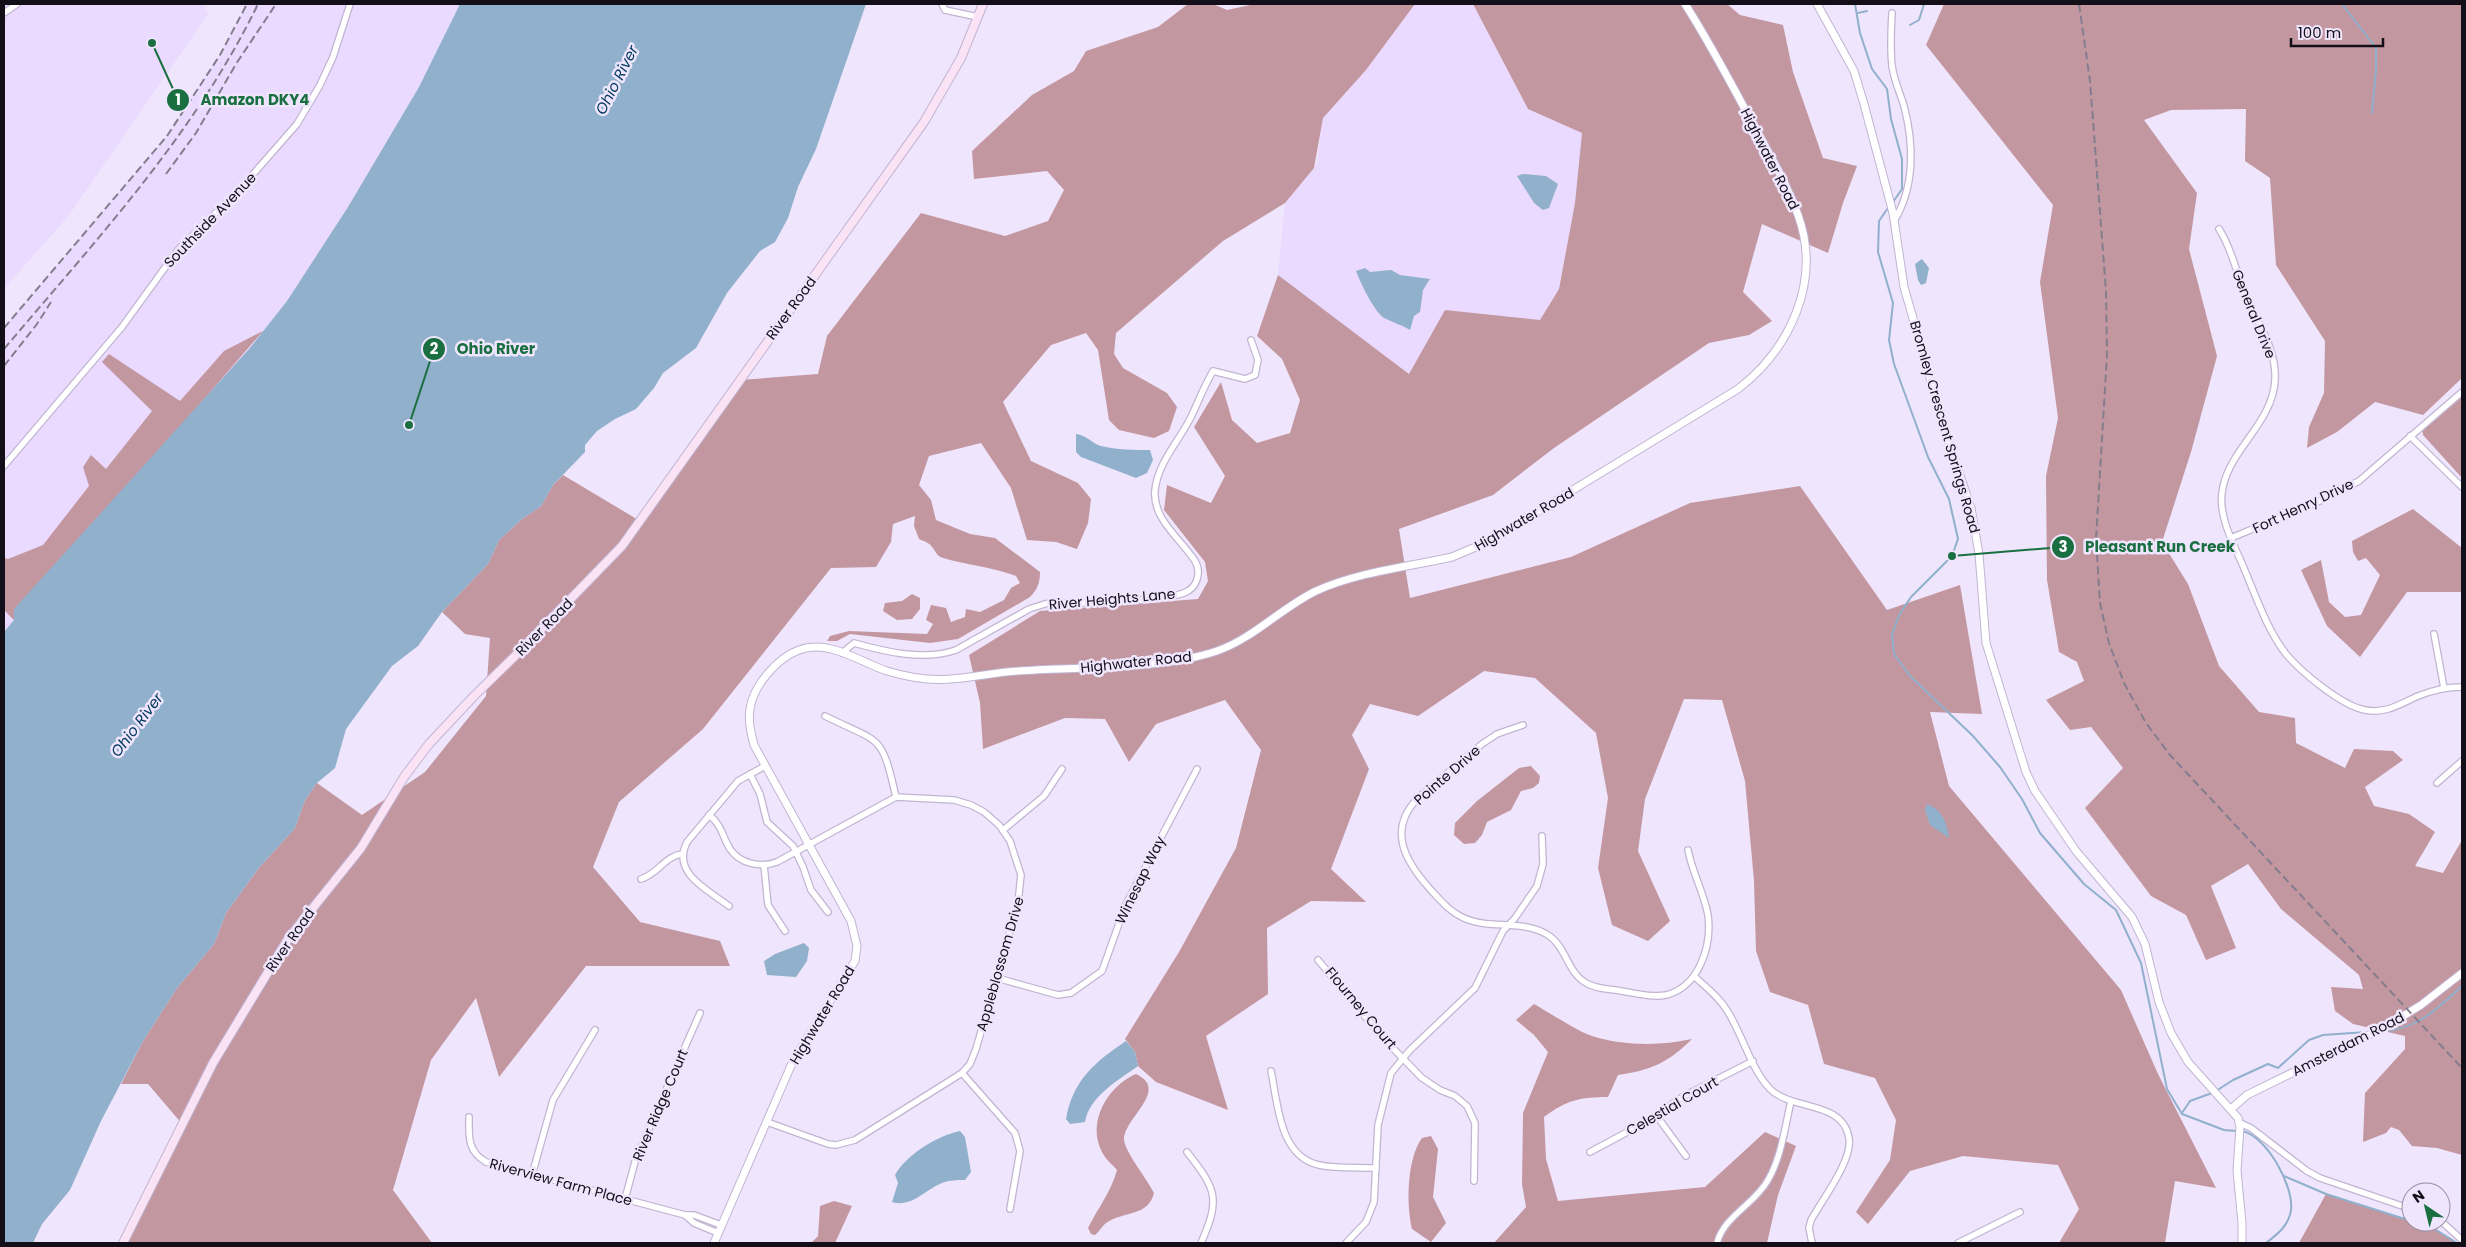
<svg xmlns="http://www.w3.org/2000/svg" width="2466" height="1247" font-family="Poppins,sans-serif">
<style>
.built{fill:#eadaff}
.forest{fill:#c397a0}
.water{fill:#90b0cc}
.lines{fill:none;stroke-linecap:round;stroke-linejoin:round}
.stream{stroke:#90b0cc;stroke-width:2}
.minor-casing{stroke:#c1b5d2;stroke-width:8}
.tertiary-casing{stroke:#c1b5d2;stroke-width:9}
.secondary-casing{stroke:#c1b5d2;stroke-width:10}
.minor{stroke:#fff;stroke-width:5.5}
.tertiary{stroke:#fff;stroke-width:7}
.secondary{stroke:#fbe3f6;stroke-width:8}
.rail{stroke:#847d8e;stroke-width:2;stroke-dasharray:8 4;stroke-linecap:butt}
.labels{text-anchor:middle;stroke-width:5;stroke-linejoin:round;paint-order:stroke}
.street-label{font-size:14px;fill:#130f19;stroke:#efe5fd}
.water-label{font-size:15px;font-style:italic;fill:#043c61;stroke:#efe5fd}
.leader{fill:none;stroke:#1a6f41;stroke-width:2}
.callout-dot{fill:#1a6f41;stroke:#efe5fd;stroke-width:2}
.mark-label{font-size:15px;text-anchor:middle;font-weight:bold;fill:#fff}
.callout-label{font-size:15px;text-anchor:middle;font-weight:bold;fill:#1a6f41;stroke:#efe5fd;stroke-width:5;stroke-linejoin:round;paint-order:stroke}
</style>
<rect width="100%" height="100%" fill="#efe5fd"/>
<g class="built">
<path d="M 4,4 L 204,4 L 208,14 L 69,215 L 4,289 Z"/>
<path d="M 247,4 L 460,4 L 419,87 L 348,207 L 287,301 L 249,349 L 4,632 L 4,328 L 167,136 L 220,55 Z"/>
<path d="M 1415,4 L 1473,4 L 1528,109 L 1582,133 L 1575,203 L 1559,289 L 1540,320 L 1445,310 L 1409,374 L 1278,275 L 1285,203 L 1317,164 L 1323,118 L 1366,70 Z"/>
</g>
<g class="forest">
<path d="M 1188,4 L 1213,4 L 1227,10 L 1250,5 L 1274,4 L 1415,4 L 1366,70 L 1323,118 L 1314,168 L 1285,203 L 1223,241 L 1116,333 L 1114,354 L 1123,368 L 1167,393 L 1177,407 L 1169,431 L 1154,438 L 1119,430 L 1109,420 L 1098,350 L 1086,333 L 1051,345 L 1003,402 L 1031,461 L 1078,483 L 1091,499 L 1088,523 L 1077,549 L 1056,542 L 1027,540 L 1011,488 L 981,443 L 929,456 L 919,485 L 931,500 L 936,520 L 970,534 L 995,538 L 1040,572 C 1040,583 1037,590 1030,597 L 958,639 L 930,643 L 850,634 L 837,641 L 827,641 L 830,636 L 849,631 L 927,634 L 933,624 L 926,620 L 931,605 L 946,608 L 951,622 L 965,617 L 966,609 L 980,612 L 1004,600 L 1011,588 L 1020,583 L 1016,576 C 993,567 967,565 943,558 C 936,556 936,551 932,547 C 930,543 923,541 919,539 L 914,526 L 915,516 L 893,524 L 891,542 L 876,567 L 831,568 L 703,729 L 619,802 L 593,867 L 640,922 L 720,941 L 730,966 L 586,966 L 499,1077 L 476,998 L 431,1060 L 393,1190 L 432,1243 L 123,1243 L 183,1125 L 148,1084 L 121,1084 L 143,1041 L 177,988 L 214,944 L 226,913 L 258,869 L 295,828 L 305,800 L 317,783 L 362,815 L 425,772 L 486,696 L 490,638 L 465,634 L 442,612 L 488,564 L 499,540 L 522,519 L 541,506 L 553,485 L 563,475 L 640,521 L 740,380 L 818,374 L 827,336 L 921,213 L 1005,236 L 1048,221 L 1064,190 L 1047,171 L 974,179 L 972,151 L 1032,95 L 1074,71 L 1086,51 L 1158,27 Z"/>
<path d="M 1473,4 L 1727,4 L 1740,15 L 1783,25 L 1793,72 L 1823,158 L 1857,166 L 1843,203 L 1828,253 L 1762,224 L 1743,292 L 1772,321 L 1749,335 L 1709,343 L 1554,448 L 1493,495 L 1399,529 L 1410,598 L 1571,557 L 1690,503 L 1800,486 L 1887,610 L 1960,585 L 1982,714 L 1930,712 L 1949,786 L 2121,990 L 2158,1074 L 2216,1188 L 2175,1181 L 2165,1243 L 2059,1243 L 2079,1209 L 2058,1165 L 1963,1156 L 1910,1171 L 1868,1224 L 1856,1212 L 1890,1160 L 1896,1120 L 1875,1078 L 1824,1064 L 1808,1005 L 1770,992 L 1756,951 L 1754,881 L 1745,781 L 1722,700 L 1684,699 L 1645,799 L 1638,851 L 1670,921 L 1648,941 L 1612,925 L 1598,868 L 1608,798 L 1596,733 L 1535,678 L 1484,671 L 1418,716 L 1370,704 L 1352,735 L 1369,769 L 1331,869 L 1366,902 L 1311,901 L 1267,928 L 1268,994 L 1206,1036 L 1228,1110 L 1156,1082 L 1138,1066 L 1135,1052 L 1125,1039 L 1179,952 L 1236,848 L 1261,750 L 1225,700 L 1156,724 L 1129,762 L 1105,719 L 1065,718 L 983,749 L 980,703 L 969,655 L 1040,611 L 1198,599 L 1208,581 L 1205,562 L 1164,510 L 1167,485 L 1211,503 L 1225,476 L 1194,427 L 1221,382 L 1232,420 L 1257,443 L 1290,433 L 1300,400 L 1282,359 L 1257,336 L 1278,275 L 1409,374 L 1445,310 L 1540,320 L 1559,289 L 1575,203 L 1582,133 L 1528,109 Z"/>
<path d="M 1944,4 L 2462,4 L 2462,378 L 2423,415 L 2375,402 L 2337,432 L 2307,448 L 2309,427 L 2324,393 L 2325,341 L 2276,265 L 2270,178 L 2245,161 L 2246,109 L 2171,110 L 2144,120 L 2197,193 L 2189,249 L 2217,356 L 2191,452 L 2162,542 L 2188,584 L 2219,666 L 2259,712 L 2295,718 L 2296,743 L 2345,768 L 2354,749 L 2393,751 L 2403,760 L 2365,787 L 2374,806 L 2409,814 L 2435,832 L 2415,866 L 2443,873 L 2462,840 L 2462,1155 L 2437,1148 L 2412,1146 L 2399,1130 L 2391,1127 L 2386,1133 L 2363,1142 L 2365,1093 L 2405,1049 L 2405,1036 L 2353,1024 L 2335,1011 L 2331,987 L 2363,989 L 2359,975 L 2281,909 L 2248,864 L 2211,886 L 2236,948 L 2206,960 L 2186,915 L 2151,896 L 2085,808 L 2123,768 L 2091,727 L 2070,730 L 2046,700 L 2084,681 L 2077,662 L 2059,652 L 2047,580 L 2046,476 L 2058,418 L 2040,282 L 2053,205 L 1926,45 Z"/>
<path d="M 263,331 L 161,449 L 15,609 L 14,620 L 4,610 L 4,558 L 8,559 L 43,545 L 89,486 L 83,467 L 91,455 L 106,469 L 152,411 L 102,362 L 109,354 L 180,401 L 224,351 Z"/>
<path d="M 2462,392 L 2462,478 L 2423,435 L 2422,426 Z"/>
<path d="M 2413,509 L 2462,548 L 2462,592 L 2407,592 L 2360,657 L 2327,626 L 2301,570 L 2321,560 L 2329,602 L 2345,617 L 2361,615 L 2380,575 L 2366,558 L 2358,561 L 2353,552 L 2352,541 Z"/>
<path d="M 912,594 L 920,598 L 920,609 L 912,619 L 897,620 L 883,611 L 885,603 L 902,601 Z"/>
<path d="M 1531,766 L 1540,776 L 1539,783 L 1533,788 L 1521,791 L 1511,810 L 1487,822 L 1482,835 L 1475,843 L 1464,844 L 1454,835 L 1455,823 L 1477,801 L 1519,768 Z"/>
<path d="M 1534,1004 C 1550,1013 1577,1031 1592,1036 C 1624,1046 1660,1046 1692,1039 C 1668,1063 1651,1070 1618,1075 L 1608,1097 C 1580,1097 1567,1100 1544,1117 L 1546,1159 L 1558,1201 L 1705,1187 L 1765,1132 L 1796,1146 L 1778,1195 L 1767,1243 L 1494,1243 L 1526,1207 L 1522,1184 L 1523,1113 L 1548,1052 L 1534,1035 L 1516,1020 Z"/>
<path d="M 1136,1074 C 1170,1090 1125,1117 1124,1139 C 1124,1151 1148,1180 1154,1193 C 1148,1217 1123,1211 1106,1223 C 1102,1226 1099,1232 1095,1235 L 1091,1234 L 1088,1228 C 1098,1208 1111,1192 1117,1170 C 1113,1165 1105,1159 1102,1152 C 1086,1122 1108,1086 1136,1074 Z"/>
<path d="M 1431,1136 L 1438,1149 L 1433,1197 L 1446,1223 L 1431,1242 L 1412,1229 C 1406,1204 1407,1158 1422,1138 Z"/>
<path d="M 2326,1194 L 2430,1226 L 2457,1243 L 2299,1243 Z"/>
<path d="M 834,1201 L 852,1206 L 835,1243 L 811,1243 L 818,1236 L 820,1206 Z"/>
</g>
<g class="water">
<path d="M 460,4 L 866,4 L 816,149 L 798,187 L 788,218 L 775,242 L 760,251 L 727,293 L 696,348 L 663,373 L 654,388 L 636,409 L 615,419 L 597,431 L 585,445 L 585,452 L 553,485 L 541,506 L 522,519 L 499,540 L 488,564 L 442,612 L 418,646 L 392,666 L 346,729 L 335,768 L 317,783 L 305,800 L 295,828 L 258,869 L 226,913 L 214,944 L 177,988 L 143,1041 L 101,1121 L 70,1190 L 42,1224 L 33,1243 L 4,1243 L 4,632 L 14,620 L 14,609 L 249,349 L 287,301 L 348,207 L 419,87 Z"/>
<path d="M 1523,174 L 1546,176 L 1558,184 L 1549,208 L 1543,210 L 1534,203 L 1517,176 Z"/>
<path d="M 1922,259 L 1929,268 L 1926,283 L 1921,285 L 1918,280 L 1915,264 Z"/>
<path d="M 1365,268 L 1370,272 L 1391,270 L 1400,275 L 1430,279 L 1423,290 L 1420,312 L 1414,316 L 1410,330 C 1402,325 1392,322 1384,318 C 1374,311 1361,284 1356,271 Z"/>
<path d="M 1076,434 C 1087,435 1091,443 1101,446 C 1117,450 1134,450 1150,450 L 1153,460 L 1147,473 L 1136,478 L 1081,457 L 1076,452 Z"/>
<path d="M 1927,804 C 1942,810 1947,822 1949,838 L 1930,825 L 1925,810 Z"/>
<path d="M 804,943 L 809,948 L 807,961 L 796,977 L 767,975 L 764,961 L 775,954 Z"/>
<path d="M 1126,1041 L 1135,1052 L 1138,1066 C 1118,1080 1089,1097 1085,1122 L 1070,1124 L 1066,1119 C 1073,1080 1095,1062 1126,1041 Z"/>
<path d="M 960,1131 L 965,1137 L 971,1172 L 965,1180 C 958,1180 949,1180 942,1183 C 925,1190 911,1208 892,1202 L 898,1183 L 895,1175 C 907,1154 937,1136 960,1131 Z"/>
</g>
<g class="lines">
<g class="stream">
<path d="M 1855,4 L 1860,33 L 1872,69 L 1887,89 L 1891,119 L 1902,159 L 1902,189 L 1893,202"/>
<path d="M 2342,4 L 2376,48 L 2376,70 L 2372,113"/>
<path d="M 1858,13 L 1867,11"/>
<path d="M 1910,25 L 1919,20 L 1924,4"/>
<path d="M 1888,208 L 1879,221 L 1878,252 L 1893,303 L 1889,340 L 1894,364 L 1928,457 L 1949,499 L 1958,539 L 1952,556 L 1911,597 L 1899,615 L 1892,635 L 1894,654 L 1910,676 L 1973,736 L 2000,767 L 2022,799 L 2040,833 L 2084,884 L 2116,910 L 2141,963 L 2167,1089 L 2182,1114 L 2224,1130 L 2237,1131"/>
<path d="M 2382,1031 C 2417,1030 2438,1008 2462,986"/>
<path d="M 2216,1091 L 2233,1080 L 2268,1064 L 2278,1068 L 2309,1040 L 2323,1035 L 2367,1032"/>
<path d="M 2182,1113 L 2190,1101 L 2212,1093"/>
<path d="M 2242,1131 C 2266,1135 2294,1186 2291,1210 C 2289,1225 2278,1234 2266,1243"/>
<path d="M 2284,1176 L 2326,1194 L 2411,1221"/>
<path d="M 2416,1222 L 2430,1226 L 2457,1243"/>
</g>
<defs>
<g id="minor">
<path d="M 942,4 L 945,10 L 978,17"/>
<path d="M 4,13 L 17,4"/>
<path d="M 1892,13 C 1891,31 1890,48 1892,66 C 1894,80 1900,93 1904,106 C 1914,144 1915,187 1894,221"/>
<path d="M 2219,229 C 2231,247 2235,268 2243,288 C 2254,318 2277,347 2275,380 C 2273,422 2231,448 2223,487 C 2221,496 2221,505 2223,513 C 2226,532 2236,549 2243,566 C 2256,596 2266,628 2286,654 C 2301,672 2342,706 2365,710 C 2386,714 2400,704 2418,696 C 2433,690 2447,687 2462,687"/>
<path d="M 2410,436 L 2462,487"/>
<path d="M 4,466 L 122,327 L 177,251 L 241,188 L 297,124 L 320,85 L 333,57 L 350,4"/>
<path d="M 2231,538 L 2322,500 L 2359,481 L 2462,392"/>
<path d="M 2434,634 L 2444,688"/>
<path d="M 842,653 L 854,643 C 886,652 924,661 956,650 L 1029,609 L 1048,603 C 1075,603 1167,603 1188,591 C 1198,585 1201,571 1195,561 C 1181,539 1152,519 1155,490 C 1158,463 1178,442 1190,419 C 1198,403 1204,386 1213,371 L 1245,379 L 1255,375 L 1258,360 L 1251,340"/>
<path d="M 825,716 C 881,744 881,732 896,797"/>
<path d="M 1523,725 L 1497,734 L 1482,744 L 1419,797 C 1387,829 1404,860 1430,889 C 1440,900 1450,912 1464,918 C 1490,930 1523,919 1548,935 C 1567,947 1567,974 1588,984 C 1597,989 1610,989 1621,991 C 1635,993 1652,998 1666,995 C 1699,987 1712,946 1708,915 C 1704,893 1692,872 1688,850"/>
<path d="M 750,774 L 760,794 L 767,822 L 793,846 L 803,867 L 811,890 L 828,912"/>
<path d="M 2437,783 L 2462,761"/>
<path d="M 709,815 C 722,825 722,836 730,849 C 740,864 761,868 777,862 L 896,797 L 954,800 L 971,805 L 984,812 L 999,825 L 1010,841 L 1021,875 L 1018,903 L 976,1049 L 970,1064 L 962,1073 L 855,1140 L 836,1145 L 828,1144 L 767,1122"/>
<path d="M 1003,830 L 1044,796 L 1062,769"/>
<path d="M 764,865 L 768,905 L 785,931"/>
<path d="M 641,879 C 658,874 665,856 682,854"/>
<path d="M 729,906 C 708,890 671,873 687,842 L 738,781 L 765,766"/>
<path d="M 1318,960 L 1383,1038 L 1422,1078 L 1440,1090 L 1455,1096 L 1467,1106 L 1475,1123 L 1474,1181"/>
<path d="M 1695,977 C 1707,988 1720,998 1728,1012 C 1743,1036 1751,1069 1770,1089 C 1792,1111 1843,1100 1849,1138 C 1853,1160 1822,1200 1811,1220 L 1809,1228 L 1812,1243"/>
<path d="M 997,978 L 1058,995 L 1071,993 L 1102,971 L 1126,904 L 1197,769"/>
<path d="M 1271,1071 C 1278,1104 1279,1156 1319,1165 C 1337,1169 1358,1167 1376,1168"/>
<path d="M 962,1073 L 1015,1133 L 1020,1151 L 1010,1209"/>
<path d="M 1656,1115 L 1686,1156"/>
<path d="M 469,1117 C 469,1136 467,1151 486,1162 L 685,1215 L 694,1215 L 721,1225"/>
<path d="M 2240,1123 L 2251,1128 L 2307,1171 L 2320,1178 L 2411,1209"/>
<path d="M 1187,1152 C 1216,1189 1221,1198 1201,1243"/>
<path d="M 1590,1152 L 1646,1122 L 1684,1096 L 1753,1061"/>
<path d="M 532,1175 L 553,1100 L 595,1030"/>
<path d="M 625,1199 L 636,1158 L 700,1013"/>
<path d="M 685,1215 L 694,1223 L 718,1233"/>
<path d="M 2441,1221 L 2462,1240"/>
<path d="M 1346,1243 L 1366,1222 L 1374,1202 L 1378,1125 L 1391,1073 L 1410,1050 L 1475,988 L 1503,931 L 1515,918 L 1537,886 L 1543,864 L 1542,836"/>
<path d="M 1717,1243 C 1724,1216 1755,1204 1768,1180 C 1781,1158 1785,1127 1791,1101"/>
<path d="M 1958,1243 L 2020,1212"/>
</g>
<g id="tertiary">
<path d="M 1817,4 L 1854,71 L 1864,104 L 1893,213 L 1904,287 L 1948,440 L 1971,508 L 1979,554 L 1986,643 L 2026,772 L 2035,791 L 2076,851 L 2132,917 L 2145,944 L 2159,1002 L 2171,1033 L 2188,1062 L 2238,1118 L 2240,1127 L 2237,1171 L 2242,1223 L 2242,1243"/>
<path d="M 2231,1109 L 2247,1095 L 2387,1026 L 2421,1005 L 2462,973"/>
<path d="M 714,1243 L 793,1061 L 855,961 L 857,946 L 851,921 L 754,745 C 751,733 748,722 750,709 C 753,686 777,658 799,650 C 829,639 860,662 887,671 C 907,677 929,681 950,679 C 973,678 995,672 1018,671 C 1078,667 1160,670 1217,651 C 1254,638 1281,608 1316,591 C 1358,572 1407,567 1452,557 L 1478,546 L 1532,515 L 1738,389 C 1790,349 1822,281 1798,215 C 1787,184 1770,155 1754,126 C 1732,85 1710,43 1685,4"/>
</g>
<path id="secondary" d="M 123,1243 L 213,1063 L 288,939 L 361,848 L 404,777 L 429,744 L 474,696 L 517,654 L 622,546 L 924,122 L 961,58 L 983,4"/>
</defs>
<use href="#minor" class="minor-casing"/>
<use href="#tertiary" class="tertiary-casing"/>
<use href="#secondary" class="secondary-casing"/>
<use href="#minor" class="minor"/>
<use href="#tertiary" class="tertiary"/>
<use href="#secondary" class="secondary"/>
<g class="rail">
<path d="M 2079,4 L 2090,81 L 2106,291 L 2107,355 L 2096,539 L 2100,603 L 2109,643 L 2124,683 L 2146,723 L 2170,755 L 2462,1068"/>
<path d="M 166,174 L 196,133 L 236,64 L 276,4"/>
<path d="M 4,328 L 167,136 L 220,55 L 247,4"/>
<path d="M 4,349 C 96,240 195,134 258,4"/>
<path d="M 4,366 L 37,324 L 51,302"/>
</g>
</g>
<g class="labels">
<g class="street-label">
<text transform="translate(1770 159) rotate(63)" y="5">Highwater Road</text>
<text transform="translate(210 220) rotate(-46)" y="5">Southside Avenue</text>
<text transform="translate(791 308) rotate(-54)" y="5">River Road</text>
<text transform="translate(2254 314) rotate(68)" y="5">General Drive</text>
<text transform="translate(1945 427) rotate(74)" y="5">Bromley Crescent Springs Road</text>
<text transform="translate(2303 506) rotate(-25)" y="5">Fort Henry Drive</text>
<text transform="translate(1524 519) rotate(-30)" y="5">Highwater Road</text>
<text transform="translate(1112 599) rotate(-5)" y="5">River Heights Lane</text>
<text transform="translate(544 627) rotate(-45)" y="5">River Road</text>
<text transform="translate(1136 662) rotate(-6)" y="5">Highwater Road</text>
<text transform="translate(1447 775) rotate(-41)" y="5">Pointe Drive</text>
<text transform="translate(1140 880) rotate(-64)" y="5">Winesap Way</text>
<text transform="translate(290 940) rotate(-55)" y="5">River Road</text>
<text transform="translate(1000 964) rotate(-74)" y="5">Appleblossom Drive</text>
<text transform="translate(1361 1008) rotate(50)" y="5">Flourney Court</text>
<text transform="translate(822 1015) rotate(-59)" y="5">Highwater Road</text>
<text transform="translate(2348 1044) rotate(-27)" y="5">Amsterdam Road</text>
<text transform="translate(660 1105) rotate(-67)" y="5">River Ridge Court</text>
<text transform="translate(1672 1106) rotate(-30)" y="5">Celestial Court</text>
<text transform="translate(561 1182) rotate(15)" y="5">Riverview Farm Place</text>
</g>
<g class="water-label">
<text transform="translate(617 80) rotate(-63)" y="5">Ohio River</text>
<text transform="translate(137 725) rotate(-53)" y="5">Ohio River</text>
</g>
</g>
<path class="leader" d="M152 43L178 100M409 425L434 349M1952 556L2063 547"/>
<g class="callout-dot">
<circle cx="152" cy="43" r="5"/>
<circle cx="409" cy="425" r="5"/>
<circle cx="1952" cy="556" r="5"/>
<circle cx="178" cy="100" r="12"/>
<circle cx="434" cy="349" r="12"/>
<circle cx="2063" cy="547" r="12"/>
</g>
<g class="mark-label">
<text x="178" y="105">1</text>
<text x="434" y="354">2</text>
<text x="2063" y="552">3</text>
</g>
<g class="callout-label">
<text x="255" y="105">Amazon DKY4</text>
<text x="496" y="354">Ohio River</text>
<text x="2160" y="552">Pleasant Run Creek</text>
</g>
<rect width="2466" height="1247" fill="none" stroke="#130f19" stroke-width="10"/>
<g transform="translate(2426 1207) rotate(325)"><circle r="24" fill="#efe5fd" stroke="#978fa2"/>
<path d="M0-4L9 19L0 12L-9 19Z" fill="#1a6f41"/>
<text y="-8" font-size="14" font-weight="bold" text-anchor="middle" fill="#130f19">N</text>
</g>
<path d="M2291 38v8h92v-8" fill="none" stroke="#130f19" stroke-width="2.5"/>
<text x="2298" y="38" font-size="15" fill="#130f19" stroke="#efe5fd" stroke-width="4" paint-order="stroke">100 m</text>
</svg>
